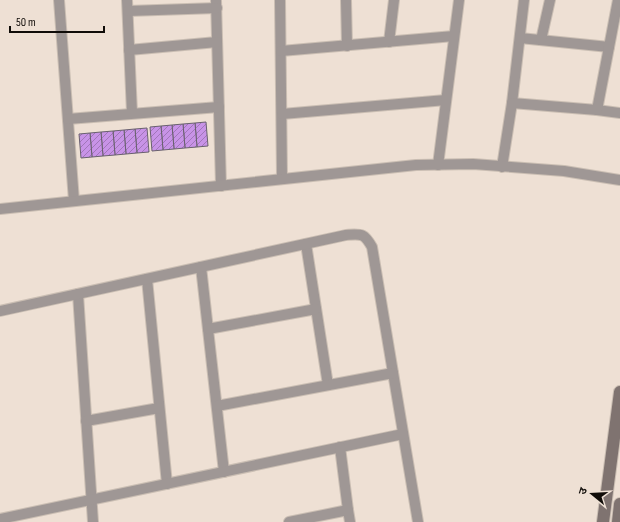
<svg xmlns="http://www.w3.org/2000/svg" width="620" height="522" font-family="'Sofia Sans Condensed','Noto Sans Devanagari',sans-serif">
<style>
.building{fill:url(#building-hatch);stroke:#69616e}
.lines{fill:none;stroke-linecap:round;stroke-linejoin:round}
.street-casing{stroke:#cabeb3;stroke-width:12}
.secondary-casing{stroke:#cabeb3;stroke-width:14}
.street{stroke:#9f9795;stroke-width:10}
.secondary{stroke:#7f7370;stroke-width:12}
</style>
<defs>
<pattern id="building-hatch" width="6" height="6" patternUnits="userSpaceOnUse"><rect width="6" height="6" fill="#c893e7"/><path d="M-1 1l2-2M0 6l6-6M5 7l2-2" fill="none" stroke="#a176b9"/></pattern>
</defs>
<rect width="100%" height="100%" fill="#eee0d4"/>
<g class="building">
<path d="M 206,122 L 208,146 L 197,147 L 195,123 Z"/>
<path d="M 195,123 L 197,147 L 185,148 L 183,124 Z"/>
<path d="M 183,124 L 185,148 L 174,149 L 172,125 Z"/>
<path d="M 172,125 L 174,149 L 163,150 L 161,126 Z"/>
<path d="M 161,126 L 163,150 L 152,151 L 150,127 Z"/>
<path d="M 147,128 L 149,152 L 137,153 L 135,129 Z"/>
<path d="M 135,129 L 137,153 L 126,154 L 124,130 Z"/>
<path d="M 124,130 L 126,154 L 115,155 L 113,131 Z"/>
<path d="M 113,131 L 115,155 L 103,156 L 101,132 Z"/>
<path d="M 101,132 L 103,156 L 92,157 L 90,133 Z"/>
<path d="M 90,133 L 92,157 L 81,158 L 79,134 Z"/>
</g>
<g class="lines">
<defs>
<g id="street">
<path d="M 59,0 L 74,201"/>
<path d="M 127,0 L 132,113"/>
<path d="M 216,0 L 221,186"/>
<path d="M 280,0 L 282,179"/>
<path d="M 346,0 L 347,46"/>
<path d="M 128,11 L 217,8"/>
<path d="M 520,38 L 609,47"/>
<path d="M 541,40 L 550,0"/>
<path d="M 389,42 L 394,0"/>
<path d="M 129,50 L 217,42"/>
<path d="M 281,51 L 454,36"/>
<path d="M 512,103 L 524,0"/>
<path d="M 597,110 L 620,113"/>
<path d="M 282,114 L 446,100"/>
<path d="M 68,119 L 219,107"/>
<path d="M 438,165 L 459,0"/>
<path d="M 502,167 L 512,103 L 597,110 L 618,0"/>
<path d="M 0,209 L 416,165 L 473,164 L 564,171 L 620,180"/>
<path d="M 306,244 L 328,385"/>
<path d="M 201,267 L 224,472"/>
<path d="M 147,279 L 167,484"/>
<path d="M 78,294 L 93,522"/>
<path d="M 0,311 L 346,235 C 362,234 364,233 372,247 L 418,522"/>
<path d="M 208,329 L 316,309"/>
<path d="M 217,406 L 393,373"/>
<path d="M 86,421 L 159,408"/>
<path d="M 348,510 L 350,522"/>
<path d="M 0,519 L 403,434"/>
<path d="M 289,522 L 348,510 L 340,447"/>
</g>
<g id="secondary">
<path d="M 603,522 L 620,392"/>
<path d="M 618,522 L 620,504"/>
</g>
</defs>
<use href="#street" class="street-casing"/>
<use href="#secondary" class="secondary-casing"/>
<use href="#street" class="street"/>
<use href="#secondary" class="secondary"/>
</g>
<g transform="translate(592 494) rotate(288)" stroke="#eee0d4" stroke-width="3" paint-order="stroke">
<path d="M0-3L7 15L0 10L-7 15Z" fill="#100c08"/>
<text y="-6" font-size="11" font-weight="bold" text-anchor="middle" fill="#100c08">उ</text>
</g>
<path d="M10 26v6h94v-6" fill="none" stroke="#100c08" stroke-width="2"/>
<text x="16" y="26" font-size="12" fill="#100c08" stroke="#eee0d4" stroke-width="3" paint-order="stroke">50 m</text>
</svg>
